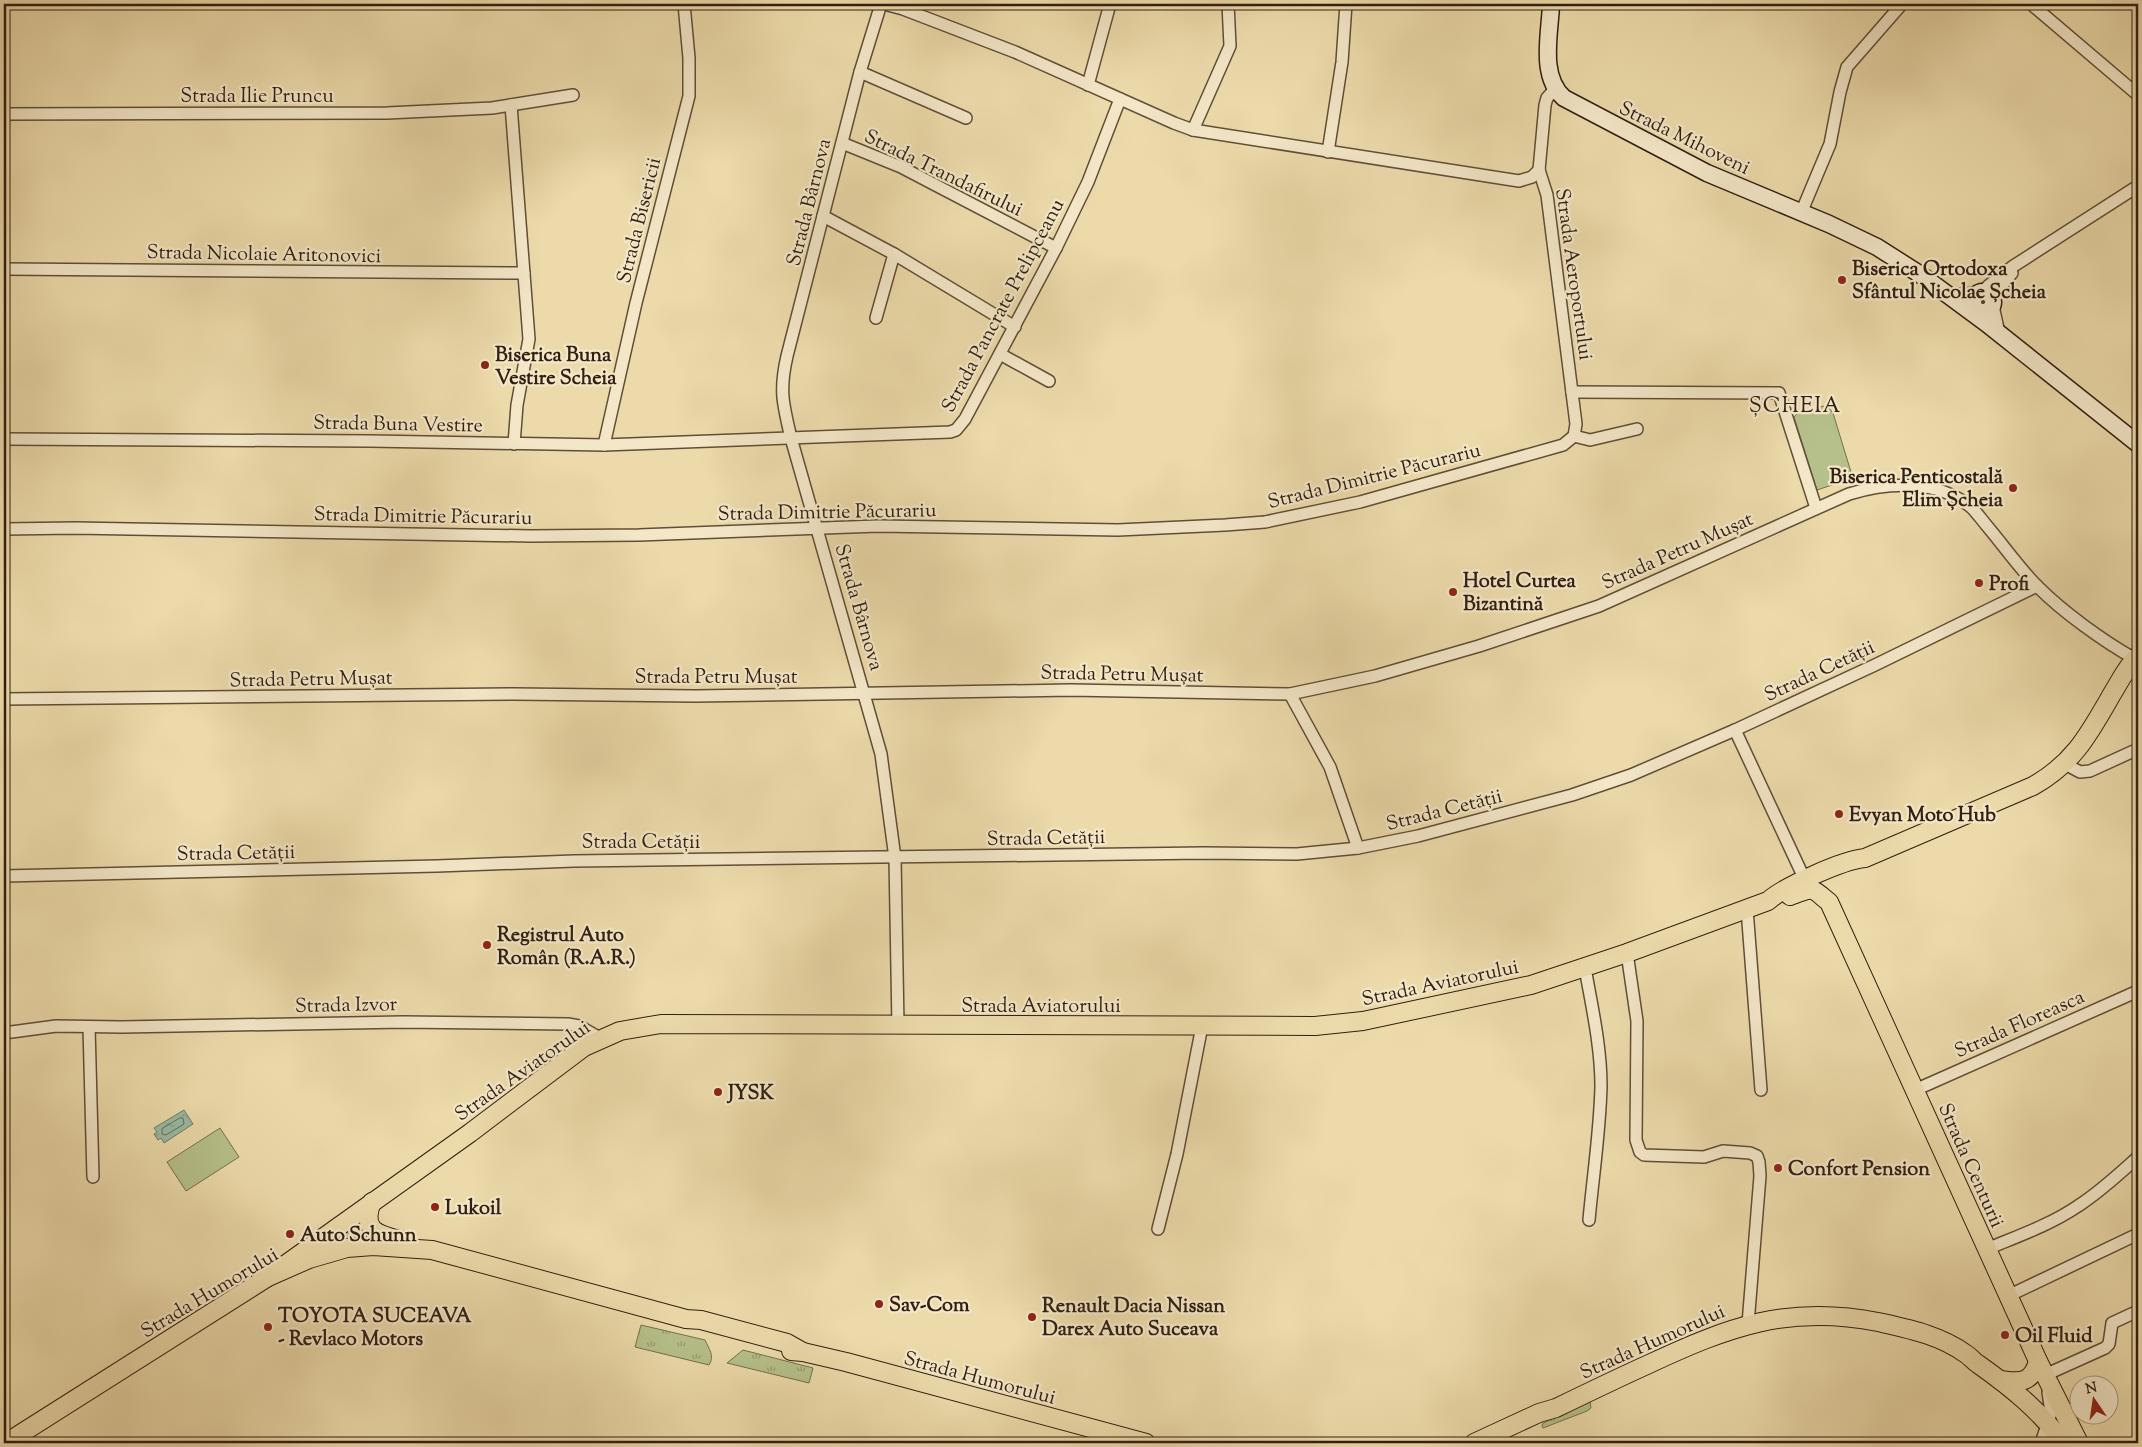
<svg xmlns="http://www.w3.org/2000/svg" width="2142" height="1447" font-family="'Sorts Mill Goudy',serif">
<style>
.grass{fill:url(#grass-tufts);stroke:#74704e}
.pitch{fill:#b6c08a;stroke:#74704e}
.water{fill:url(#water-ripples);stroke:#6f7d6a}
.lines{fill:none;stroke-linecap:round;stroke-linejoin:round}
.shore{stroke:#656d5b;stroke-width:1}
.minor-casing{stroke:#604e37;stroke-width:14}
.secondary-casing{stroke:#311f11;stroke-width:19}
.primary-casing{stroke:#311f11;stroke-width:20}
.minor{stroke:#f3e7c8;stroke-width:11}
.secondary{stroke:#f3e7c8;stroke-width:16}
.primary{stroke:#ecdaaa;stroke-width:18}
.poi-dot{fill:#8f2418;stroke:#f3e7c8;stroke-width:2}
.labels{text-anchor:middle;stroke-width:4.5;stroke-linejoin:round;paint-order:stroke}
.street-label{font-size:20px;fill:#311f11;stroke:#f3e7c8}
.poi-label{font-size:20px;font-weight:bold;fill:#311f11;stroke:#f3e7c8;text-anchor:start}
.quarter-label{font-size:22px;letter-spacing:1px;fill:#311f11;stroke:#f3e7c8}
</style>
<defs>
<pattern id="grass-tufts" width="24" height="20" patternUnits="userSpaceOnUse" patternTransform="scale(1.25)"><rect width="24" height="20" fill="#b6c08a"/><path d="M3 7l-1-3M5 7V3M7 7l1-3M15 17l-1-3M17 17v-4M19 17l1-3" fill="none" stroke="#959b6f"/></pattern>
<pattern id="water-ripples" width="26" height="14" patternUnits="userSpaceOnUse" patternTransform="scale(1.25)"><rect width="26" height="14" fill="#99bba5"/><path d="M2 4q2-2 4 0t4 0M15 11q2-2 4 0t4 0" fill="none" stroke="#84a08d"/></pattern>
</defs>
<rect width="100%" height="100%" fill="#ecdaaa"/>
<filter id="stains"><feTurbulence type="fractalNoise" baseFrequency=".004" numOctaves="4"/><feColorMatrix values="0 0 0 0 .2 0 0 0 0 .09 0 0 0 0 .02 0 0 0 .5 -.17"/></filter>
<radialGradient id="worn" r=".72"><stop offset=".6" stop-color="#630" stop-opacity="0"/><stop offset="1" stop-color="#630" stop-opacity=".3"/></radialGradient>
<g class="grass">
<path d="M 361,1213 L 360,1226 L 373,1239 L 322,1250 Z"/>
<path d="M 641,1325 L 705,1340 C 709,1349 715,1356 709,1365 L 635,1347 Z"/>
<path d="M 743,1350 L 813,1368 L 809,1383 L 727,1363 Z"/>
<path d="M 1590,1402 L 1591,1408 L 1587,1411 L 1543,1428 L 1542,1426 L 1543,1423 Z"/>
</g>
<g class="pitch">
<path d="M 1824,406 L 1829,408 L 1833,413 L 1851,472 L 1847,480 L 1817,490 L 1794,417 L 1797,414 Z"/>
<path d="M 220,1128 L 239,1157 L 186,1191 L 167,1162 Z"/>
</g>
<path class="water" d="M 184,1110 L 193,1124 L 164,1143 L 161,1138 L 158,1140 L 154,1134 L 157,1132 L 154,1128 Z"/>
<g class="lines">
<path class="shore" d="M 180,1118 L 183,1118 L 184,1124 L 166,1135 L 162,1134 L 162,1129 Z"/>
<defs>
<g id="minor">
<path d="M 881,4 L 860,72 L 787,356 C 779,391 783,404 791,438 L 881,754 L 895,858 L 898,1026"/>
<path d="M 884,4 L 903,9 L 1015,52 L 1174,123 L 1193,130 L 1519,181 L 1532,177 L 1539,170"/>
<path d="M 2031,4 L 2138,95"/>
<path d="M 860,72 L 966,118"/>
<path d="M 1088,85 L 1110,4"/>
<path d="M 511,105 L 529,339 L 517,405 L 514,444"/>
<path d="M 4,114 L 387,113 L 492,108 L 573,95"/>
<path d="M 1193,130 L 1230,46 L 1228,4"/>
<path d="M 842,143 L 901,167 L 1056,248"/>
<path d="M 1328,152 L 1342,62 L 1346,4"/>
<path d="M 1539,170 L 1547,195 L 1576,424 L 1574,436"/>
<path d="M 1539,170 L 1545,105 L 1547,98 L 1555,89"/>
<path d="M 1801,213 L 1830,144 L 1840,92 L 1847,67 L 1902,4"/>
<path d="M 823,216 L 894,254 L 1015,327"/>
<path d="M 4,269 L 524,273"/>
<path d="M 1983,292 L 1988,286 L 2012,267 L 2138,186"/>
<path d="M 1948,295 L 1978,293"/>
<path d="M 1993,302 L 1999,289 L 2012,273"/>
<path d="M 1993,306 L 1999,333"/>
<path d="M 876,318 L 894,254"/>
<path d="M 1000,354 L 1049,381"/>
<path d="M 1572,392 L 1779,393 L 1816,508"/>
<path d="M 1574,436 L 1590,440 L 1637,429"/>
<path d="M 4,439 L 370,441 L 604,445 L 950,432 L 956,430 L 965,419 L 1056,248 L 1088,182 L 1120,99"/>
<path d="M 604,445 L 636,303 L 689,96 L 689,58 L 684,4"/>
<path d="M 4,529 L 75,528 L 531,536 L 639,535 L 878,526 L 1118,530 L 1225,525 L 1265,522 L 1360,502 L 1563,445 L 1574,436"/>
<path d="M 1290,694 L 1330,767 L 1358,848"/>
<path d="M 4,699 L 514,694 L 695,696 L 1071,690 L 1290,694 L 1375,676 L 1479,646 L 1599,606 L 1849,494 C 1889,482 1938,479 1972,508 C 1977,513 1982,520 1987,526 C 2004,546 2019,568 2038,587 C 2063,612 2103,641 2135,659"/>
<path d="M 1735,730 L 1805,880"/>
<path d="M 2065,764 L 2080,772 L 2090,771 L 2138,749"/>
<path d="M 4,876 L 437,866 L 574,861 L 1204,853 L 1297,854 L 1358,848 L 1418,836 L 1572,795 L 1631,775 L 1735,730 L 1875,665 L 2037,586"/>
<path d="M 1747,909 L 1761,1090"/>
<path d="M 1627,953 L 1637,1021 L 1636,1140 L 1640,1152 L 1644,1155 L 1704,1157 L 1723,1151 L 1750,1153 L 1757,1156 L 1759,1162 L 1760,1176 L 1748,1324"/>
<path d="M 1585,968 C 1592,1007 1601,1047 1601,1086 C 1600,1131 1593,1176 1589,1220"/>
<path d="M 89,1027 L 93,1177"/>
<path d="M 4,1033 L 56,1026 L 122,1027 L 403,1022 L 568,1024 L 579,1026 L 600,1038"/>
<path d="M 1915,1090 L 2138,991"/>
<path d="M 1158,1229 L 1177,1154 L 1202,1026"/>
<path d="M 1987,1249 C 2018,1236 2050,1225 2078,1206 C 2100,1192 2119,1174 2138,1157"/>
<path d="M 2008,1296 L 2138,1234"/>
<path d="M 2045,1375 L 2105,1348 L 2109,1344 L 2112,1323 L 2138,1311"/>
<path d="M 2041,1443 L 2051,1413 L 2048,1392"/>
</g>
<g id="secondary">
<path d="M 1551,4 C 1550,34 1539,76 1564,98 L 1707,173 L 1829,224 L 1877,247 L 1921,275 L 1986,323 L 2138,444"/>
<circle cx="1983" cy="302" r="10"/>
</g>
<g id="primary">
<path d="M 1790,896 C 1815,887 1810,887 1829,902 L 2038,1361 L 2079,1443"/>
<path d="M 372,1202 C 360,1232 380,1235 403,1241"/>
<path d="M 268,1277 L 470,1133 L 584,1047 L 620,1031 L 661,1024 L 1315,1026 L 1363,1021 L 1531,985 L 1627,953 L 1768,901 C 1785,886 1843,860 1865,858 L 2033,786 C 2074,763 2089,734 2112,694 C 2120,681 2127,666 2138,656"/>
<path d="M 791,1351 L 803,1352 L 846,1362 L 1146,1443"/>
<path d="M 2000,1380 C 2021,1383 2032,1383 2038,1361"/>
<path d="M 6,1443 L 268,1277 L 309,1259 L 347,1248 L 373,1246 L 432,1250 L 686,1319 L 701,1320 L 787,1343 L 803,1352"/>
<path d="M 1474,1443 L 1539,1413 L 1556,1408 C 1587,1393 1618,1378 1649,1364 C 1728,1327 1789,1304 1878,1322 C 1909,1329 1940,1335 1966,1354 C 1971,1357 1973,1361 1978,1364 C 2009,1386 2041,1411 2063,1443"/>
</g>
</defs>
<use href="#minor" class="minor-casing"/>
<use href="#secondary" class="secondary-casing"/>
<use href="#primary" class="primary-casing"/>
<use href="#minor" class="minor"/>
<use href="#secondary" class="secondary"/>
<use href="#primary" class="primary"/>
</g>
<g class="poi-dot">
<circle cx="1842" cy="280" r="5"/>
<circle cx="485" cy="365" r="5"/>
<circle cx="2013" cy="488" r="5"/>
<circle cx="1979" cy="583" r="5"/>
<circle cx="1453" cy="592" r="5"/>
<circle cx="1839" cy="814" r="5"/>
<circle cx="487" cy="945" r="5"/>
<circle cx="718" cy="1092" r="5"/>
<circle cx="1778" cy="1168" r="5"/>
<circle cx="435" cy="1207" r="5"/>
<circle cx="290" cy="1234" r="5"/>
<circle cx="879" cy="1304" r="5"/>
<circle cx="1032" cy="1317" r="5"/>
<circle cx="268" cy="1327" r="5"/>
<circle cx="2005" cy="1335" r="5"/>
</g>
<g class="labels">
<g class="street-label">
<text x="257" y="102">Strada Ilie Pruncu</text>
<text transform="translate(1685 137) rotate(26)" y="7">Strada Mihoveni</text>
<text transform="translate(944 172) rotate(26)" y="7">Strada Trandafirului</text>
<text transform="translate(808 202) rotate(-76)" y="7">Strada Bârnova</text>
<text transform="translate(638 220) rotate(-76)" y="7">Strada Bisericii</text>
<text transform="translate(264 253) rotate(1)" y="7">Strada Nicolaie Aritonovici</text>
<text transform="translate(1575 274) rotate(82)" y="7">Strada Aeroportului</text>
<text transform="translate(1002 305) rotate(-62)" y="7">Strada Pancrate Prelipceanu</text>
<text transform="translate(398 423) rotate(1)" y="7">Strada Buna Vestire</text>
<text transform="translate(1374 475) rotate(-14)" y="7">Strada Dimitrie Păcurariu</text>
<text transform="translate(827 511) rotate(-1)" y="7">Strada Dimitrie Păcurariu</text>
<text transform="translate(423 515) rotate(1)" y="7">Strada Dimitrie Păcurariu</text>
<text transform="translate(1677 550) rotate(-24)" y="7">Strada Petru Mușat</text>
<text transform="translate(860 607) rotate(74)" y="7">Strada Bârnova</text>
<text transform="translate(1819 670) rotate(-25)" y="7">Strada Cetății</text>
<text transform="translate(1122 673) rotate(1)" y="7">Strada Petru Mușat</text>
<text x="716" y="683">Strada Petru Mușat</text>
<text transform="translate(311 678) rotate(-1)" y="7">Strada Petru Mușat</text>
<text transform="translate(1444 809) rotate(-14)" y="7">Strada Cetății</text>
<text transform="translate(1046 837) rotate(-1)" y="7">Strada Cetății</text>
<text x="641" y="848">Strada Cetății</text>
<text transform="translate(236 852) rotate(-1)" y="7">Strada Cetății</text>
<text transform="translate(1440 982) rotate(-12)" y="7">Strada Aviatorului</text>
<text transform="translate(346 1004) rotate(-1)" y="7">Strada Izvor</text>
<text x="1041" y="1012">Strada Aviatorului</text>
<text transform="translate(2019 1023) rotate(-24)" y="7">Strada Floreasca</text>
<text transform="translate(522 1070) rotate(-35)" y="7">Strada Aviatorului</text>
<text transform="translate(1972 1165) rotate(66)" y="7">Strada Centurii</text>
<text transform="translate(209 1292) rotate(-31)" y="7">Strada Humorului</text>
<text transform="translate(1652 1341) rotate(-24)" y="7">Strada Humorului</text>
<text transform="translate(980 1377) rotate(15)" y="7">Strada Humorului</text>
</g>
<g class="poi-label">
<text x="1852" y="275">Biserica Ortodoxa<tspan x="1852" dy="23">Sfântul Nicolae Șcheia</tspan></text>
<text x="495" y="361">Biserica Buna<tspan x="495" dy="23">Vestire Scheia</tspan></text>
<text x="2003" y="483" text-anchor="end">Biserica Penticostală<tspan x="2003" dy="23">Elim Șcheia</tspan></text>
<text x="1463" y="587">Hotel Curtea<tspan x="1463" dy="23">Bizantină</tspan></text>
<text x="1989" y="590">Profi</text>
<text x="1849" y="821">Evyan Moto Hub</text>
<text x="497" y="941">Registrul Auto<tspan x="497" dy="23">Român (R.A.R.)</tspan></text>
<text x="728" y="1099">JYSK</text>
<text x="1788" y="1175">Confort Pension</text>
<text x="445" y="1214">Lukoil</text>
<text x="300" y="1241">Auto Schunn</text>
<text x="889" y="1311">Sav-Com</text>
<text x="1042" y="1312">Renault Dacia Nissan<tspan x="1042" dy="23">Darex Auto Suceava</tspan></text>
<text x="278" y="1322">TOYOTA SUCEAVA<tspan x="278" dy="23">- Revlaco Motors</tspan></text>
<text x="2015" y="1342">Oil Fluid</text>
</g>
<g class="quarter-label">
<text x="1795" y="412">ȘCHEIA</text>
</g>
</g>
<rect width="2142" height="1447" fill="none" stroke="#ecdaaa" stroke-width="20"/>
<rect x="5" y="5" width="2132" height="1437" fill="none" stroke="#311f11" stroke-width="2.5"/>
<rect x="10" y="10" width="2122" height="1427" fill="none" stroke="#311f11"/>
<g transform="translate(2094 1400) rotate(347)"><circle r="24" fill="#f3e7c8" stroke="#a5977f"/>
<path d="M0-4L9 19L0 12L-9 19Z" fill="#8f2418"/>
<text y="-8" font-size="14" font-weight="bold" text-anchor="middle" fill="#311f11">N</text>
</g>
<rect width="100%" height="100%" filter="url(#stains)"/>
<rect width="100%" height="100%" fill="url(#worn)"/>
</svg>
